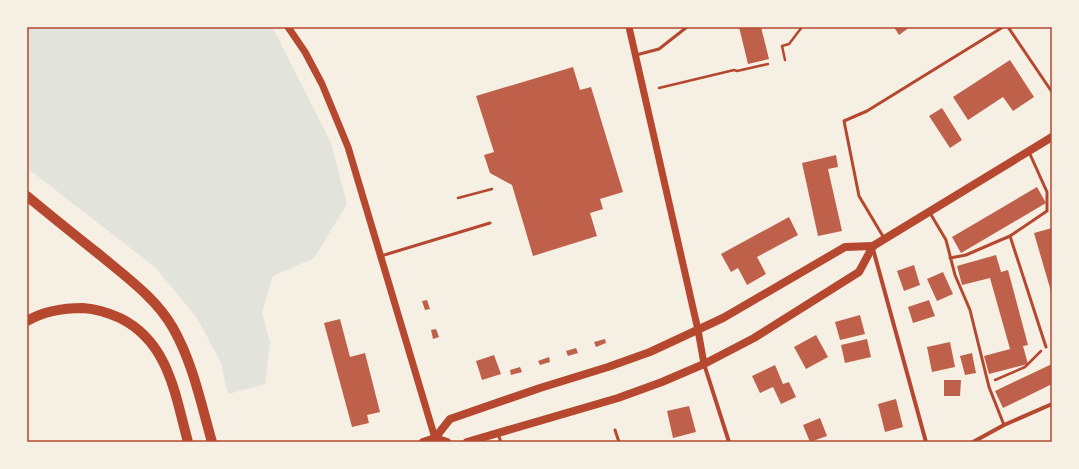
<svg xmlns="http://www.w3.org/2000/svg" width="1079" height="469" font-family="Roboto,sans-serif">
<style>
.green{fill:#e2e4dc}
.building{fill:#bf614a}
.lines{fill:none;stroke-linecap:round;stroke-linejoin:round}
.path{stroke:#b5482f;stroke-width:2.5}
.service{stroke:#b5482f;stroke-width:3}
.minor{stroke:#b5482f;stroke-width:4}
.tertiary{stroke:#b5482f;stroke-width:7}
.secondary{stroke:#b5482f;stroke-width:8}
.motorway{stroke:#b5482f;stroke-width:10}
.neatline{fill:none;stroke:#b5482f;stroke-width:1.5}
</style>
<rect width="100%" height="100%" fill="#f6efe4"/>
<path class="green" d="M 27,27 L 271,27 L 276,34 L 331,143 L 347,204 L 314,258 L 273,276 L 262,312 L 270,343 L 265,384 L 228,394 L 221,363 L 197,318 L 155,267 L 27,168 Z"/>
<g class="building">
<path d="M 739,27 L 761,27 L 769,59 L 748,64 Z"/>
<path d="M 894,27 L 910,27 L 899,35 Z"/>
<path d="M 1010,60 L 1034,97 L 1013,111 L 1003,97 L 968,120 L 953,97 Z"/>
<path d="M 573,67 L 580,90 L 591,87 L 623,192 L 600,199 L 603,209 L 590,213 L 597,236 L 533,256 L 512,185 L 490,173 L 484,155 L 494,152 L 476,96 Z"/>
<path d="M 942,108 L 962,140 L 950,148 L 929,116 Z"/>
<path d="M 836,155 L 838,167 L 828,169 L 842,231 L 818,236 L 802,163 Z"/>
<path d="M 1037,187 L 1046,203 L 961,253 L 952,237 Z"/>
<path d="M 789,217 L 798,235 L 757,257 L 766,274 L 747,285 L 738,268 L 731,272 L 721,254 Z"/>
<path d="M 1052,228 L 1052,295 L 1034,233 Z"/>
<path d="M 996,255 L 1001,272 L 1008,270 L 1028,345 L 1023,346 L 1028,364 L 989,374 L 984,356 L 1010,349 L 990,278 L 962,285 L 957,266 Z"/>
<path d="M 914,265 L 920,285 L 904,291 L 897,271 Z"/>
<path d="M 943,272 L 953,294 L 937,301 L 927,279 Z"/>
<path d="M 427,300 L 430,309 L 425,310 L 422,301 Z"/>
<path d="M 929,300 L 935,316 L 913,323 L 908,307 Z"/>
<path d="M 860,315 L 865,334 L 840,340 L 835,322 Z"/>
<path d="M 340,319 L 350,357 L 365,353 L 380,412 L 367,415 L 369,423 L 352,427 L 324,323 Z"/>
<path d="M 436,329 L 439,337 L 433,339 L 431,330 Z"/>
<path d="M 816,335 L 828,357 L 806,369 L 794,347 Z"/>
<path d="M 605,339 L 606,343 L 596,347 L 594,342 Z"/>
<path d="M 867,339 L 871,357 L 845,363 L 841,345 Z"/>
<path d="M 950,342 L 955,367 L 932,372 L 927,347 Z"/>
<path d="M 576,348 L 578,353 L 568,356 L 566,351 Z"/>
<path d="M 972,353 L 976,373 L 965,375 L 960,356 Z"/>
<path d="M 494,355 L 501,374 L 482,380 L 476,361 Z"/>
<path d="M 549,357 L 550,362 L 540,365 L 538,361 Z"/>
<path d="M 1052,364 L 1052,384 L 1003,408 L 995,391 Z"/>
<path d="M 775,365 L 783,384 L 789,382 L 796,397 L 781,404 L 773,387 L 760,393 L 752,376 Z"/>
<path d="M 520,367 L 522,372 L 511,375 L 510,370 Z"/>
<path d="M 944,380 L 961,380 L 960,396 L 944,396 Z"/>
<path d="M 896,399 L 903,427 L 885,432 L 878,404 Z"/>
<path d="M 689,406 L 696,432 L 673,438 L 667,411 Z"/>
<path d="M 820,418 L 827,436 L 810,442 L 803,425 Z"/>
</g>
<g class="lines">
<g class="path">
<path d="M 785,60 L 782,46 L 789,44 L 802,27"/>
<path d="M 659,88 L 734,70 L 737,71 L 768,64"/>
<path d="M 458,198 L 492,189"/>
<path d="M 995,380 L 1025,367 L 1041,351"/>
</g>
<g class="service">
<path d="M 1008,27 L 1052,92"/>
<path d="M 636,55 L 659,49 L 687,27"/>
<path d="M 1029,152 L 1047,192 L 1047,211 L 1010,236 L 1046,347"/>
<path d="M 930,213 L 946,240 L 955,275 L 970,310 L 989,387 L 1004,425"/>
<path d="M 884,238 L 859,196 L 844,121 L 867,111 L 1003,27"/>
<path d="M 381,256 L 490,223"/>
<path d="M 950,258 L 966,255 L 1010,236"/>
<path d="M 615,430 L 619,442"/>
<path d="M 498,434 L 501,442"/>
</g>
<g class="minor">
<path d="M 873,249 L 926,442"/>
<path d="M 704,364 L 729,442"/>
<path d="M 973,442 L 1004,425 L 1052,404"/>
</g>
<g class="tertiary">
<path d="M 288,27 L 305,52 L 322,84 L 348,147 L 435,438"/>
<path d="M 629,27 L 698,330 L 704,364"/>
</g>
<g class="secondary">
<path d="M 435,438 L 450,419 L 540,388 L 608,367 L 650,352 L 723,318 L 845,247 L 873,246"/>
<path d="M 423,442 L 435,438 L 447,442"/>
<path d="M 467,442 L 618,398 L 662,382 L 704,364 L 754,338 L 859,272 L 873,246 L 1052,137"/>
</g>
<g class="motorway">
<path d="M 27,196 C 51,216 76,236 100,255 C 126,277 156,298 173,328 C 193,363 201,404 212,442"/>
<path d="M 27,321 C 44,311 63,308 83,308 C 96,309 109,313 120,318 C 169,342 175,395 188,442"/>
</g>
</g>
<rect width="1079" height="469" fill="none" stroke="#f6efe4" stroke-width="56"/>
<rect x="28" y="28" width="1023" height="413" class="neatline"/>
</svg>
